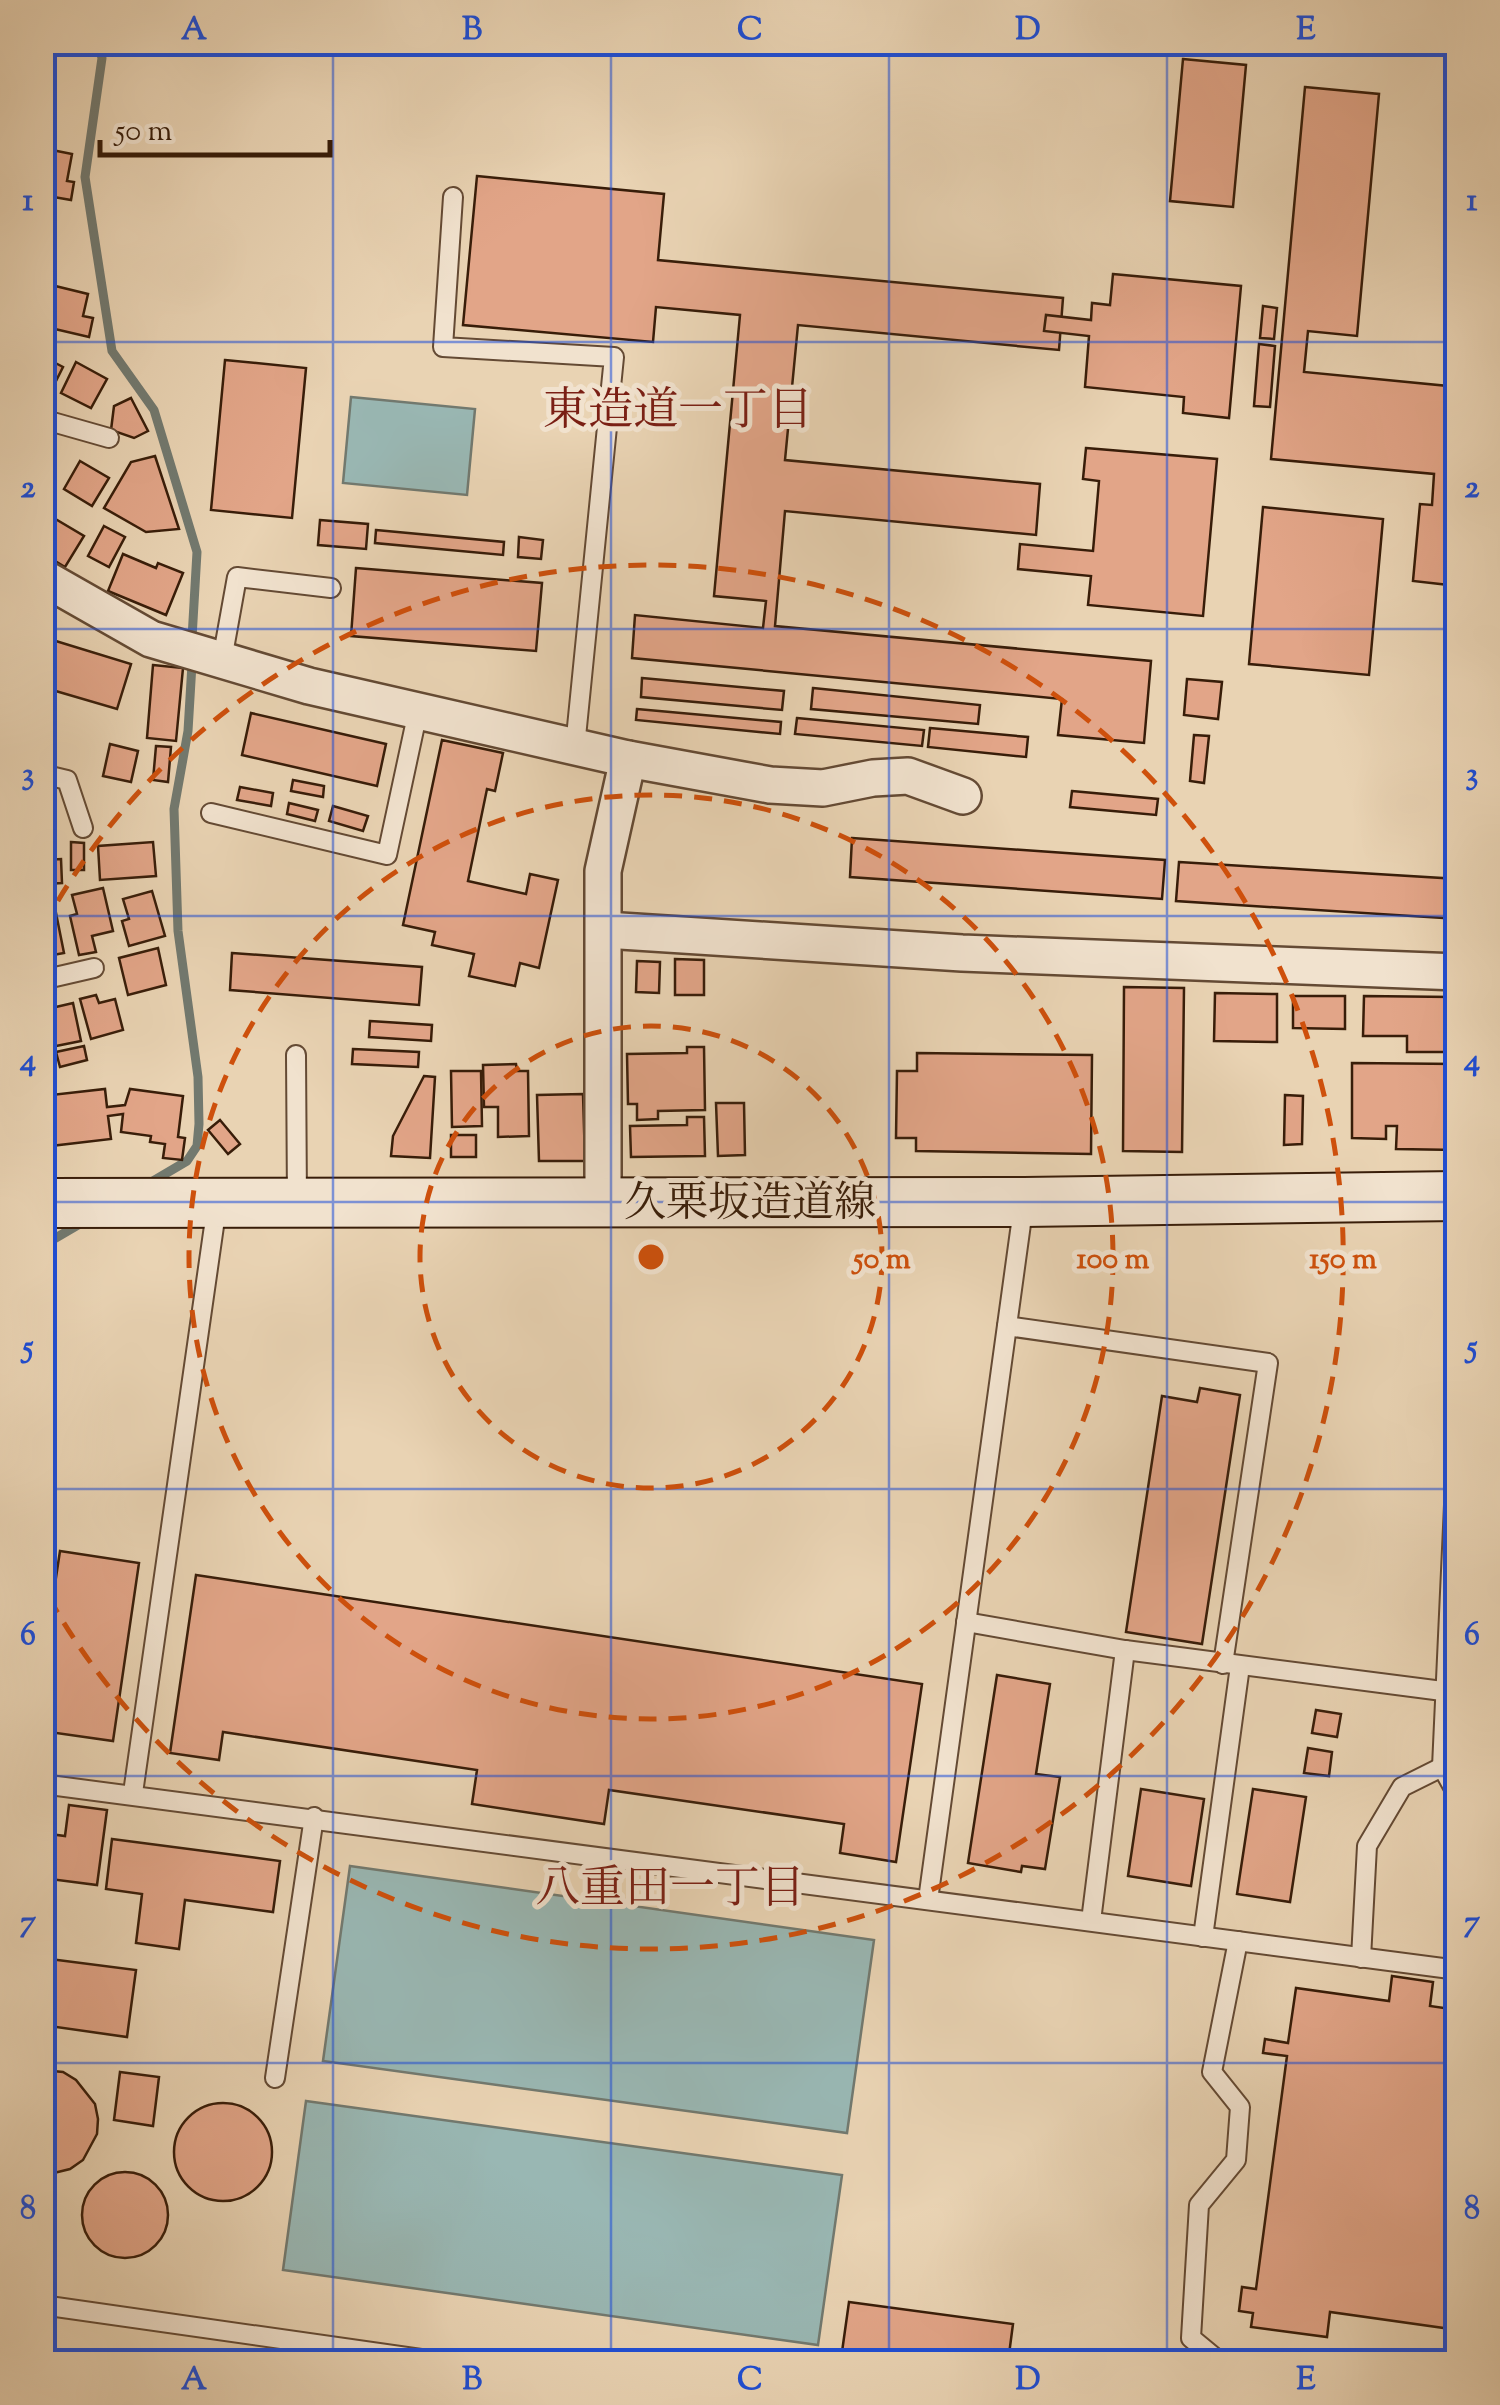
<svg xmlns="http://www.w3.org/2000/svg" width="1500" height="2405" font-family="'Sorts Mill Goudy','Noto Serif JP',serif">
<style>
.water{fill:#99b7b3;stroke:#72796f;stroke-width:2.5}
.lines{fill:none;stroke-linecap:round;stroke-linejoin:round}
.stream{stroke:#72796f;stroke-width:9}
.building{fill:#e2a588;stroke:#381d09;stroke-width:2.5}
.lane-casing{stroke:#644a34;stroke-width:22}
.street-casing{stroke:#644a34;stroke-width:40}
.secondary-casing{stroke:#381d09;stroke-width:52}
.lane{stroke:#f1e2ce;stroke-width:18}
.street{stroke:#f1e2ce;stroke-width:35}
.secondary{stroke:#f1e2ce;stroke-width:48}
.grid{fill:none;stroke:#1d4ed8;stroke-width:2.5;stroke-opacity:0.55}
.ring{fill:none;stroke:#ce500c;stroke-width:5;stroke-dasharray:18 12}
.labels{text-anchor:middle;stroke-width:10;stroke-linejoin:round;paint-order:stroke}
.street-label{font-size:42px;fill:#381d09;stroke:#f1e2ce}
.neighbourhood-label{font-size:45px;fill:#7a1f14;stroke:#f1e2ce}
.centre{fill:#ce500c;stroke:#f1e2ce;stroke-width:5}
.ring-label{font-size:30px;text-anchor:middle;font-weight:bold;fill:#ce500c;stroke:#f1e2ce;stroke-width:10;stroke-linejoin:round;paint-order:stroke}
.neatline{fill:none;stroke:#1d4ed8;stroke-width:4}
.grid-label{font-size:32px;text-anchor:middle;font-weight:bold;fill:#1d4ed8}
</style>
<rect width="100%" height="100%" fill="#e9d3b3"/>
<filter id="stains"><feTurbulence type="fractalNoise" baseFrequency=".002" numOctaves="4"/><feColorMatrix values="0 0 0 0 .2 0 0 0 0 .09 0 0 0 0 .02 0 0 0 .5 -.17"/></filter>
<radialGradient id="worn" r=".72"><stop offset=".6" stop-color="#630" stop-opacity="0"/><stop offset="1" stop-color="#630" stop-opacity=".3"/></radialGradient>
<g class="water">
<path d="M 351,397 L 475,409 L 467,495 L 343,483 Z"/>
<path d="M 350,1866 L 874,1940 L 847,2133 L 323,2061 Z"/>
<path d="M 306,2101 L 842,2175 L 818,2345 L 283,2270 Z"/>
</g>
<g class="lines">
<g class="stream">
<path d="M 97,42 L 102,58 L 85,177 L 112,351 L 154,410 L 197,552 L 192,638"/>
<path d="M 148,1184 L 187,1161 L 197,1146 L 199,1124 L 198,1077 L 178,931 L 174,809 L 188,731 L 192,664"/>
<path d="M 42,1246 L 83,1222"/>
</g>
</g>
<g class="building">
<path d="M 1183,59 L 1246,65 L 1233,207 L 1170,201 Z"/>
<path d="M 1305,87 L 1379,94 L 1357,336 L 1308,331 L 1304,372 L 1458,387 L 1458,586 L 1413,581 L 1420,504 L 1432,505 L 1434,474 L 1271,459 Z"/>
<path d="M 42,148 L 72,154 L 67,181 L 74,182 L 71,200 L 42,195 Z"/>
<path d="M 477,176 L 664,194 L 658,260 L 1063,298 L 1059,350 L 798,325 L 785,460 L 1040,484 L 1036,535 L 785,511 L 775,626 L 1151,661 L 1144,743 L 1058,735 L 1062,699 L 632,658 L 635,615 L 763,628 L 766,601 L 714,596 L 740,315 L 656,307 L 653,342 L 463,325 Z"/>
<path d="M 1113,274 L 1241,286 L 1229,418 L 1183,413 L 1184,397 L 1085,387 L 1089,336 L 1044,331 L 1046,315 L 1091,320 L 1092,303 L 1110,305 Z"/>
<path d="M 43,283 L 88,294 L 83,316 L 93,318 L 89,337 L 42,326 Z"/>
<path d="M 1263,306 L 1277,308 L 1274,339 L 1260,338 Z"/>
<path d="M 1259,344 L 1275,346 L 1270,407 L 1254,406 Z"/>
<path d="M 42,356 L 63,367 L 43,407 L 42,407 Z"/>
<path d="M 225,360 L 306,368 L 292,518 L 211,510 Z"/>
<path d="M 76,362 L 107,379 L 91,408 L 61,393 Z"/>
<path d="M 131,398 L 148,431 L 134,438 L 111,430 L 114,406 Z"/>
<path d="M 1086,448 L 1217,459 L 1203,616 L 1088,605 L 1091,576 L 1018,569 L 1020,544 L 1093,551 L 1099,481 L 1083,479 Z"/>
<path d="M 155,456 L 179,529 L 146,532 L 104,508 L 131,462 Z"/>
<path d="M 80,461 L 109,478 L 92,506 L 64,489 Z"/>
<path d="M 1263,507 L 1383,519 L 1369,675 L 1249,664 Z"/>
<path d="M 42,511 L 84,536 L 65,567 L 42,553 Z"/>
<path d="M 320,520 L 368,524 L 366,549 L 318,545 Z"/>
<path d="M 104,526 L 125,537 L 109,567 L 88,556 Z"/>
<path d="M 376,530 L 504,542 L 503,555 L 375,543 Z"/>
<path d="M 519,537 L 543,540 L 541,559 L 518,557 Z"/>
<path d="M 123,554 L 156,568 L 158,563 L 183,573 L 166,615 L 108,591 Z"/>
<path d="M 356,568 L 542,583 L 536,651 L 351,636 Z"/>
<path d="M 46,638 L 131,664 L 117,709 L 42,687 L 42,651 Z"/>
<path d="M 153,665 L 183,668 L 176,741 L 147,738 Z"/>
<path d="M 642,678 L 784,691 L 782,710 L 641,697 Z"/>
<path d="M 1187,679 L 1222,682 L 1218,719 L 1184,715 Z"/>
<path d="M 813,688 L 980,705 L 978,724 L 811,709 Z"/>
<path d="M 637,709 L 781,722 L 780,734 L 636,720 Z"/>
<path d="M 251,713 L 386,744 L 377,786 L 242,755 Z"/>
<path d="M 797,718 L 924,730 L 922,746 L 795,734 Z"/>
<path d="M 930,728 L 1028,737 L 1026,757 L 928,747 Z"/>
<path d="M 1194,735 L 1209,736 L 1204,783 L 1190,781 Z"/>
<path d="M 442,740 L 503,753 L 495,791 L 487,789 L 468,881 L 526,894 L 530,874 L 558,880 L 539,968 L 520,963 L 515,986 L 469,976 L 474,954 L 432,945 L 435,932 L 403,925 Z"/>
<path d="M 110,744 L 138,751 L 131,782 L 103,776 Z"/>
<path d="M 156,746 L 171,747 L 168,782 L 153,780 Z"/>
<path d="M 293,780 L 324,786 L 323,797 L 291,791 Z"/>
<path d="M 240,787 L 273,793 L 271,806 L 237,800 Z"/>
<path d="M 1072,791 L 1158,799 L 1156,815 L 1070,807 Z"/>
<path d="M 289,803 L 318,810 L 315,821 L 287,814 Z"/>
<path d="M 333,806 L 368,816 L 363,831 L 329,821 Z"/>
<path d="M 852,838 L 1165,860 L 1162,899 L 850,877 Z"/>
<path d="M 71,842 L 84,843 L 84,870 L 71,870 Z"/>
<path d="M 153,842 L 156,876 L 100,880 L 98,846 Z"/>
<path d="M 61,859 L 62,883 L 46,884 L 45,860 Z"/>
<path d="M 1179,862 L 1458,879 L 1458,919 L 1176,901 Z"/>
<path d="M 103,888 L 113,931 L 92,936 L 96,952 L 79,955 L 70,916 L 77,914 L 72,895 Z"/>
<path d="M 152,891 L 165,936 L 129,946 L 122,921 L 129,919 L 123,899 Z"/>
<path d="M 54,903 L 64,953 L 42,957 L 42,905 Z"/>
<path d="M 158,948 L 166,985 L 128,995 L 119,958 Z"/>
<path d="M 232,953 L 422,967 L 419,1005 L 230,990 Z"/>
<path d="M 675,959 L 704,960 L 704,995 L 675,995 Z"/>
<path d="M 637,961 L 660,962 L 659,993 L 636,992 Z"/>
<path d="M 1124,987 L 1184,988 L 1182,1152 L 1123,1151 Z"/>
<path d="M 1215,993 L 1277,994 L 1277,1042 L 1214,1041 Z"/>
<path d="M 96,995 L 99,1003 L 115,999 L 123,1030 L 91,1039 L 80,999 Z"/>
<path d="M 1293,996 L 1345,996 L 1345,1029 L 1293,1028 Z"/>
<path d="M 1364,996 L 1452,997 L 1451,1052 L 1407,1052 L 1407,1036 L 1363,1036 Z"/>
<path d="M 73,1003 L 81,1041 L 51,1047 L 43,1010 Z"/>
<path d="M 370,1021 L 432,1025 L 431,1041 L 369,1037 Z"/>
<path d="M 84,1046 L 87,1060 L 60,1067 L 56,1052 Z"/>
<path d="M 687,1047 L 704,1047 L 705,1110 L 658,1111 L 658,1119 L 637,1120 L 637,1104 L 628,1104 L 627,1054 L 687,1053 Z"/>
<path d="M 353,1049 L 419,1052 L 418,1067 L 352,1064 Z"/>
<path d="M 917,1053 L 1092,1055 L 1091,1154 L 916,1151 L 916,1138 L 896,1138 L 897,1071 L 917,1071 Z"/>
<path d="M 1352,1063 L 1458,1064 L 1458,1150 L 1396,1149 L 1397,1126 L 1386,1126 L 1386,1139 L 1352,1138 Z"/>
<path d="M 516,1064 L 517,1071 L 528,1071 L 529,1136 L 498,1137 L 498,1107 L 484,1107 L 483,1065 Z"/>
<path d="M 451,1071 L 481,1071 L 482,1126 L 452,1127 Z"/>
<path d="M 424,1076 L 435,1077 L 430,1158 L 391,1156 L 393,1136 Z"/>
<path d="M 105,1089 L 107,1107 L 125,1105 L 130,1089 L 183,1096 L 178,1137 L 185,1138 L 182,1160 L 163,1158 L 165,1144 L 150,1142 L 151,1136 L 121,1132 L 123,1114 L 108,1116 L 111,1139 L 42,1147 L 42,1096 Z"/>
<path d="M 583,1094 L 585,1161 L 539,1161 L 537,1095 Z"/>
<path d="M 1285,1095 L 1303,1096 L 1302,1144 L 1284,1145 Z"/>
<path d="M 716,1103 L 744,1103 L 745,1155 L 718,1156 Z"/>
<path d="M 687,1117 L 704,1117 L 705,1156 L 631,1157 L 630,1126 L 687,1125 Z"/>
<path d="M 220,1120 L 240,1144 L 228,1154 L 208,1130 Z"/>
<rect x="451" y="1135" width="25" height="22"/>
<path d="M 1200,1388 L 1240,1395 L 1202,1644 L 1126,1632 L 1162,1396 L 1197,1402 Z"/>
<path d="M 60,1551 L 139,1563 L 113,1741 L 42,1731 L 42,1616 L 50,1617 Z"/>
<path d="M 196,1575 L 922,1684 L 896,1862 L 840,1853 L 844,1824 L 609,1790 L 604,1824 L 472,1804 L 477,1770 L 223,1732 L 219,1760 L 170,1753 Z"/>
<path d="M 997,1675 L 1050,1684 L 1036,1774 L 1060,1777 L 1045,1869 L 1022,1866 L 1021,1872 L 968,1863 Z"/>
<path d="M 1316,1710 L 1341,1714 L 1337,1737 L 1312,1733 Z"/>
<path d="M 1308,1748 L 1332,1752 L 1329,1776 L 1304,1773 Z"/>
<path d="M 1141,1789 L 1204,1799 L 1191,1886 L 1128,1876 Z"/>
<path d="M 1253,1789 L 1306,1797 L 1290,1902 L 1237,1894 Z"/>
<path d="M 69,1805 L 107,1810 L 97,1885 L 42,1878 L 42,1833 L 65,1836 Z"/>
<path d="M 112,1839 L 280,1861 L 273,1912 L 185,1900 L 179,1949 L 136,1943 L 142,1894 L 106,1889 Z"/>
<path d="M 42,1958 L 136,1970 L 127,2037 L 42,2025 Z"/>
<path d="M 1392,1976 L 1433,1982 L 1430,2006 L 1458,2010 L 1458,2330 L 1330,2312 L 1327,2337 L 1251,2327 L 1253,2313 L 1239,2311 L 1242,2287 L 1256,2289 L 1287,2056 L 1263,2053 L 1265,2039 L 1288,2043 L 1296,1988 L 1389,2001 Z"/>
<path d="M 42,2070 L 63,2072 L 76,2080 L 95,2104 L 98,2119 L 97,2134 L 83,2160 L 70,2169 L 42,2176 Z"/>
<path d="M 120,2072 L 159,2077 L 153,2126 L 114,2120 Z"/>
<circle cx="223" cy="2152" r="49"/>
<circle cx="125" cy="2215" r="43"/>
<path d="M 849,2302 L 1013,2324 L 1008,2362 L 870,2362 L 841,2359 Z"/>
</g>
<g class="lines">
<defs>
<g id="lane">
<path d="M 453,197 L 443,347 L 614,357 L 575,747"/>
<path d="M 42,419 L 109,438"/>
<path d="M 222,660 L 237,577 L 331,588"/>
<path d="M 42,774 L 67,780 L 83,828"/>
<path d="M 211,813 L 387,855 L 418,711"/>
<path d="M 42,980 L 94,968"/>
<path d="M 296,1055 L 297,1202"/>
<path d="M 1007,1326 L 1268,1363 L 1223,1664"/>
<path d="M 1458,1418 L 1442,1767 L 1458,1796"/>
<path d="M 966,1622 L 1125,1650 L 1458,1693"/>
<path d="M 42,1784 L 1458,1970"/>
<path d="M 133,1793 L 217,1205"/>
<path d="M 928,1900 L 1024,1202"/>
<path d="M 1091,1921 L 1125,1650"/>
<path d="M 1203,1937 L 1240,1666"/>
<path d="M 1361,1958 L 1367,1846 L 1402,1787 L 1442,1767"/>
<path d="M 275,2078 L 314,1817"/>
<path d="M 42,2305 L 442,2362"/>
<path d="M 1220,2362 L 1191,2338 L 1199,2205 L 1236,2160 L 1240,2107 L 1212,2072 L 1238,1941"/>
</g>
<g id="street">
<path d="M 42,577 L 151,639 L 309,686 L 628,759 L 770,785 L 823,788 L 873,778 L 908,776 L 963,796"/>
<path d="M 605,930 L 962,953 L 1458,972"/>
<path d="M 603,1201 L 603,871 L 628,759"/>
</g>
<path id="secondary" d="M 42,1203 L 1024,1202 L 1458,1196"/>
</defs>
<use href="#lane" class="lane-casing"/>
<use href="#street" class="street-casing"/>
<use href="#secondary" class="secondary-casing"/>
<use href="#lane" class="lane"/>
<use href="#street" class="street"/>
<use href="#secondary" class="secondary"/>
</g>
<path class="grid" d="M 333,42 L 333,2362M 611,42 L 611,2362M 889,42 L 889,2362M 1167,42 L 1167,2362M 42,342 L 1458,342M 42,629 L 1458,629M 42,916 L 1458,916M 42,1202 L 1458,1202M 42,1489 L 1458,1489M 42,1776 L 1458,1776M 42,2063 L 1458,2063"/>
<g class="ring">
<circle cx="651" cy="1257" r="231"/>
<circle cx="651" cy="1257" r="462"/>
<path d="M43 927A692 692 0 1 1 43 1587"/>
</g>
<g class="labels">
<g class="street-label">
<text x="750" y="1216">久栗坂造道線</text>
</g>
<g class="neighbourhood-label">
<text x="678" y="424">東造道一丁目</text>
<text x="670" y="1902">八重田一丁目</text>
</g>
</g>
<circle cx="651" cy="1257" r="15" class="centre"/>
<g class="ring-label">
<text x="882" y="1268">50 m</text>
<text x="1113" y="1268">100 m</text>
<text x="1343" y="1268">150 m</text>
</g>
<rect width="1500" height="2405" fill="none" stroke="#e9d3b3" stroke-width="110"/>
<path d="M100 140v15h230v-15" fill="none" stroke="#381d09" stroke-width="5"/>
<text x="115" y="140" font-size="30" fill="#381d09" stroke="#f1e2ce" stroke-width="8" paint-order="stroke">50 m</text>
<rect x="55" y="55" width="1390" height="2295" class="neatline"/>
<g class="grid-label">
<text x="194" y="39">A</text>
<text x="472" y="39">B</text>
<text x="750" y="39">C</text>
<text x="1028" y="39">D</text>
<text x="1306" y="39">E</text>
<text x="28" y="210">1</text>
<text x="1472" y="210">1</text>
<text x="28" y="497">2</text>
<text x="1472" y="497">2</text>
<text x="28" y="784">3</text>
<text x="1472" y="784">3</text>
<text x="28" y="1070">4</text>
<text x="1472" y="1070">4</text>
<text x="28" y="1357">5</text>
<text x="1472" y="1357">5</text>
<text x="28" y="1644">6</text>
<text x="1472" y="1644">6</text>
<text x="28" y="1931">7</text>
<text x="1472" y="1931">7</text>
<text x="28" y="2218">8</text>
<text x="1472" y="2218">8</text>
<text x="194" y="2389">A</text>
<text x="472" y="2389">B</text>
<text x="750" y="2389">C</text>
<text x="1028" y="2389">D</text>
<text x="1306" y="2389">E</text>
</g>
<rect width="100%" height="100%" filter="url(#stains)"/>
<rect width="100%" height="100%" fill="url(#worn)"/>
</svg>
